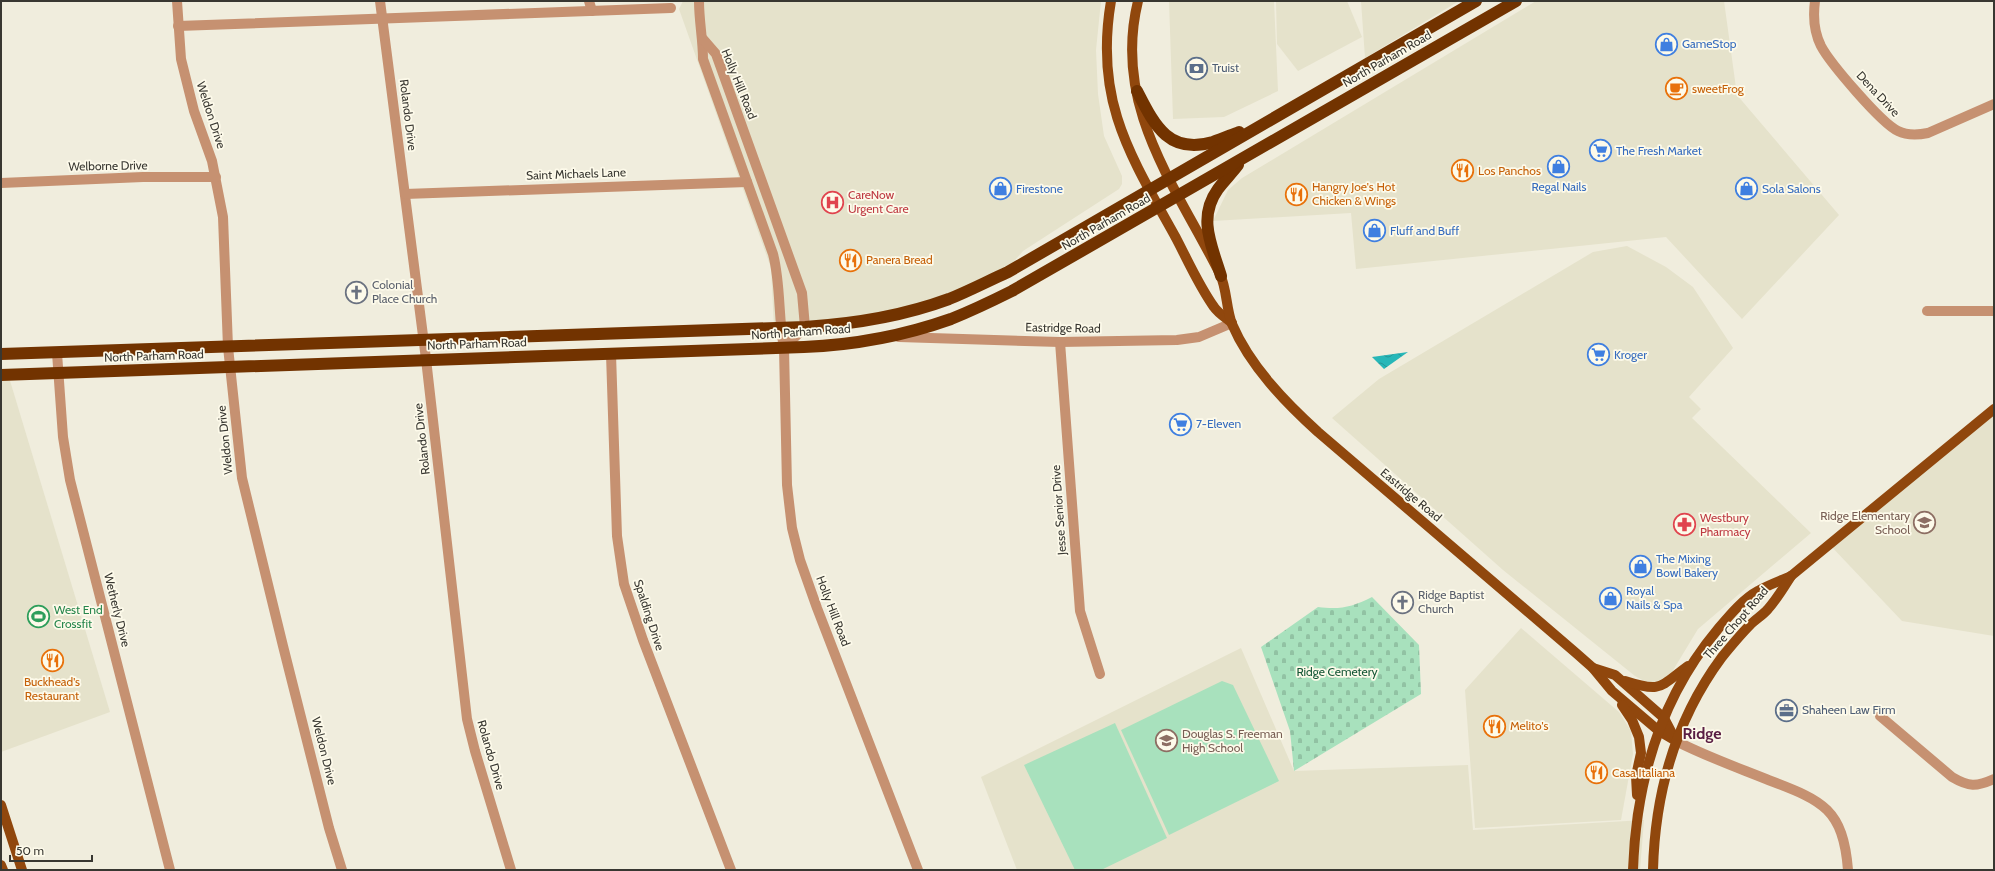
<svg xmlns="http://www.w3.org/2000/svg" width="1995" height="871" font-family="Cabin,sans-serif">
<style>
.built{fill:#e5e2cb}
.cemetery{fill:url(#cemetery-stones)}
.garden{fill:#a8e1bd}
.water{fill:url(#water-waves)}
.lines{fill:none;stroke-linecap:round;stroke-linejoin:round}
.minor{stroke:#c69171;stroke-width:10}
.major{stroke:#90470d;stroke-width:10}
.highway{stroke:#723300;stroke-width:12}
.labels{text-anchor:middle;stroke-width:3.5;stroke-linejoin:round;paint-order:stroke}
.shop-label{font-size:12px;fill:#366cbe;stroke:#fdfaea;text-anchor:start}
.street-label{font-size:12px;fill:#383731;stroke:#fdfaea}
.service-label{font-size:12px;fill:#4e5e75;stroke:#fdfaea;text-anchor:start}
.food-label{font-size:12px;fill:#c56008;stroke:#fdfaea;text-anchor:start}
.health-label{font-size:12px;fill:#be3a42;stroke:#fdfaea;text-anchor:start}
.worship-label{font-size:12px;fill:#5b616d;stroke:#fdfaea;text-anchor:start}
.education-label{font-size:12px;fill:#785e54;stroke:#fdfaea;text-anchor:end}
.leisure-label{font-size:12px;fill:#27864d;stroke:#fdfaea;text-anchor:start}
.park-label{font-size:12px;fill:#135635;stroke:#fdfaea}
.district-label{font-size:16px;font-weight:bold;fill:#5a1e44;stroke:#fdfaea}
</style>
<defs>
<pattern id="cemetery-stones" width="16" height="16" patternUnits="userSpaceOnUse"><rect width="16" height="16" fill="#a8e1bd"/><path d="M2 7V4a2 2 0 0 1 4 0v3zM10 15v-3a2 2 0 0 1 4 0v3z" fill="#91c2a3"/></pattern>
<pattern id="water-waves" width="16" height="10" patternUnits="userSpaceOnUse"><rect width="16" height="10" fill="#27b7b8"/><path d="M0 5q4-4 8 0t8 0" fill="none" stroke="#239696"/></pattern>
</defs>
<rect width="100%" height="100%" fill="#f0eddd"/>
<g class="built">
<path d="M 683,1 L 1101,1 L 1096,50 L 1098,94 L 1104,136 L 1122,176 L 1122,184 L 1119,189 L 1023,251 L 1004,273 L 928,306 L 774,328 L 771,268 L 679,9 Z"/>
<path d="M 1169,1 L 1274,1 L 1278,91 L 1224,117 L 1173,119 Z"/>
<path d="M 1276,1 L 1347,1 L 1362,37 L 1298,71 L 1277,44 Z"/>
<path d="M 1361,1 L 1459,1 L 1365,58 Z"/>
<path d="M 1536,1 L 1724,1 L 1737,95 L 1839,215 L 1742,319 L 1666,237 L 1356,269 L 1351,213 L 1213,221 L 1228,190 L 1242,178 Z"/>
<path d="M 1627,246 L 1666,267 L 1693,287 L 1733,348 L 1689,397 L 1701,409 L 1692,418 L 1811,533 L 1698,629 L 1672,672 L 1659,682 L 1646,682 L 1635,676 L 1503,570 L 1332,418 L 1379,379 L 1593,252 Z"/>
<path d="M 1,374 L 8,374 L 110,712 L 1,752 Z"/>
<path d="M 1994,409 L 1994,636 L 1902,621 L 1830,545 Z"/>
<path d="M 1521,628 L 1619,712 L 1631,731 L 1633,754 L 1621,820 L 1475,828 L 1465,690 Z"/>
<path d="M 1241,648 L 1294,771 L 1468,765 L 1473,830 L 1644,820 L 1640,870 L 1017,870 L 981,777 Z"/>
</g>
<path class="cemetery" d="M 1372,597 L 1419,645 L 1421,694 L 1294,771 L 1290,731 L 1261,647 L 1318,607 C 1340,610 1352,607 1372,597 Z"/>
<g class="garden">
<path d="M 1222,681 L 1233,685 L 1279,781 L 1169,835 L 1121,730 Z"/>
<path d="M 1115,723 L 1167,838 L 1101,870 L 1075,870 L 1024,765 Z"/>
</g>
<path class="water" d="M 1408,352 L 1384,369 L 1372,357 Z"/>
<g class="lines">
<g class="minor">
<path d="M 177,1 L 181,59 L 194,111 L 212,161 L 223,217 L 228,347 L 242,478 L 283,646 L 329,828 L 342,870"/>
<path d="M 380,1 L 426,359 L 467,719 L 475,751 L 511,870"/>
<path d="M 589,1 L 592,11"/>
<path d="M 699,1 C 699,21 703,40 703,59 L 773,254 C 781,285 778,317 784,348 L 787,485 L 792,528 L 800,560 L 817,608 L 918,870"/>
<path d="M 1815,1 C 1813,16 1814,32 1821,46 C 1830,63 1881,123 1898,131 C 1908,136 1918,135 1928,133 L 1994,104"/>
<path d="M 178,26 L 671,8"/>
<path d="M 703,39 L 716,54 L 802,293 L 805,327 L 784,348"/>
<path d="M 1,183 L 143,177 L 216,177"/>
<path d="M 405,194 L 747,182"/>
<path d="M 1927,311 L 1994,311"/>
<path d="M 899,337 L 1060,342 L 1177,340 L 1199,337 L 1232,323"/>
<path d="M 1060,342 L 1080,611 L 1100,674"/>
<path d="M 57,353 L 63,437 L 70,480 L 170,870"/>
<path d="M 611,354 L 617,536 L 624,584 L 643,640 L 731,870"/>
<path d="M 1880,716 L 1952,777 C 1969,787 1976,787 1994,779"/>
<path d="M 1676,741 C 1705,756 1736,767 1766,779 C 1820,800 1843,806 1848,870"/>
</g>
<g class="major">
<path d="M 1111,1 C 1094,101 1130,155 1176,238 C 1188,261 1199,286 1214,307 C 1218,313 1226,318 1232,323"/>
<path d="M 1138,1 C 1112,107 1176,186 1220,274 C 1227,289 1226,308 1232,324 C 1250,366 1285,402 1318,432 L 1576,653 L 1593,668 L 1612,691 L 1659,731 L 1676,741"/>
<path d="M 1593,668 L 1615,675 L 1664,718 L 1676,741"/>
<path d="M 1625,681 C 1662,693 1659,687 1688,666"/>
<path d="M 1622,705 L 1632,720 L 1639,737 L 1641,753 L 1636,776 L 1637,795"/>
<path d="M 1,805 L 22,870"/>
<path d="M 1,865 L 3,870"/>
<path d="M 1633,870 C 1636,782 1661,697 1718,629 C 1729,616 1743,599 1758,591 C 1768,585 1780,581 1791,576 L 1994,409"/>
<path d="M 1653,870 C 1655,793 1676,719 1722,657 C 1731,646 1740,635 1750,625 C 1756,619 1763,615 1768,609 C 1777,599 1784,587 1791,576"/>
</g>
<g class="highway">
<path d="M 1137,91 C 1154,124 1168,155 1213,142 C 1222,139 1231,135 1239,132"/>
<path d="M 1221,276 C 1212,246 1197,218 1218,189 C 1224,181 1232,173 1238,165"/>
<path d="M 1,354 L 805,327 C 854,324 903,316 949,299 C 969,291 988,281 1008,272 L 1476,1"/>
<path d="M 1,375 L 804,347 C 854,345 903,336 951,319 C 971,311 992,301 1012,291 L 1516,1"/>
</g>
</g>
<defs>
<symbol id="shop-ring" viewBox="-11 -11 22 22"><circle r="9.5" fill="#fdfaea" stroke="#3f7fe0" stroke-width="1.5"/><path d="M-5-2.5h2.3a2.7 3.5 0 0 1 5.4 0H5L5.5 6h-11ZM-1.5-2.5h3a1.5 2.3 0 0 0-3 0Z" fill="#3f7fe0"/></symbol>
<symbol id="bank-ring" viewBox="-11 -11 22 22"><circle r="9.5" fill="#fdfaea" stroke="#5c6f8a" stroke-width="1.5"/><path d="M-6-4H6V4H-6ZM0-2.3a2.3 2.3 0 1 0 0 4.6a2.3 2.3 0 1 0 0-4.6Z" fill="#5c6f8a"/></symbol>
<symbol id="cafe-ring" viewBox="-11 -11 22 22"><circle r="9.5" fill="#fdfaea" stroke="#e8710a" stroke-width="1.5"/><path d="M-5.5-4.5H6V0H3Q3 3.5 0 3.5H-2.5Q-5.5 3.5-5.5 0ZM3-3.2v2h1.7v-2ZM-6 4.5H4V6H-6Z" fill="#e8710a"/></symbol>
<symbol id="supermarket-ring" viewBox="-11 -11 22 22"><circle r="9.5" fill="#fdfaea" stroke="#3f7fe0" stroke-width="1.5"/><path d="M-6-5.5h2.5l.6 2H6L4.5 2H-2.5L-4.4-4H-6ZM-1.5 3.2a1.3 1.3 0 1 0 .1 0ZM3 3.2a1.3 1.3 0 1 0 .1 0Z" fill="#3f7fe0"/></symbol>
<symbol id="restaurant-ring" viewBox="-11 -11 22 22"><circle r="9.5" fill="#fdfaea" stroke="#e8710a" stroke-width="1.5"/><path d="M-5-6h1v4h1v-4h1v4h1v-4h1v5L-1.5 .5V6h-2V.5L-5-1ZM5-6V6H3V1.5H1.5Q1.5-4 5-6Z" fill="#e8710a"/></symbol>
<symbol id="hospital-ring" viewBox="-11 -11 22 22"><circle r="9.5" fill="#fdfaea" stroke="#e0444e" stroke-width="1.5"/><path d="M-5-5h3v3.5h4V-5h3V5h-3V1.5h-4V5h-3Z" fill="#e0444e"/></symbol>
<symbol id="church-ring" viewBox="-11 -11 22 22"><circle r="9.5" fill="#fdfaea" stroke="#6b7280" stroke-width="1.5"/><path d="M-1.2-6h2.4v3.5h3.3v2.4h-3.3V6h-2.4V-.1h-3.3v-2.4h3.3Z" fill="#6b7280"/></symbol>
<symbol id="school-ring" viewBox="-11 -11 22 22"><circle r="9.5" fill="#fdfaea" stroke="#8d6e63" stroke-width="1.5"/><path d="M0-5L7-2L0 1L-7-2ZM-4 1L0 2.5L4 1V4Q0 6-4 4Z" fill="#8d6e63"/></symbol>
<symbol id="pharmacy-ring" viewBox="-11 -11 22 22"><circle r="9.5" fill="#fdfaea" stroke="#e0444e" stroke-width="1.5"/><path d="M-2-6h4v4h4v4h-4v4h-4v-4h-4v-4h4Z" fill="#e0444e"/></symbol>
<symbol id="stadium-ring" viewBox="-11 -11 22 22"><circle r="9.5" fill="#fdfaea" stroke="#2e9e5b" stroke-width="1.5"/><path d="M0-5a6.5 5 0 1 0 0 10a6.5 5 0 1 0 0-10ZM-3.5-1.8h7v3.6h-7Z" fill="#2e9e5b"/></symbol>
<symbol id="office-ring" viewBox="-11 -11 22 22"><circle r="9.5" fill="#fdfaea" stroke="#5c6f8a" stroke-width="1.5"/><path d="M-6-3h4V-5.5h4V-3h4V5H-6ZM-1-4.5V-3h2v-1.5ZM-6 0V1H6V0Z" fill="#5c6f8a"/></symbol>
</defs>
<g fill-rule="evenodd">
<use href="#shop-ring" x="1654" y="32" width="25" height="25"/>
<use href="#bank-ring" x="1184" y="56" width="25" height="25"/>
<use href="#cafe-ring" x="1664" y="76" width="25" height="25"/>
<use href="#supermarket-ring" x="1588" y="138" width="25" height="25"/>
<use href="#shop-ring" x="1546" y="154" width="25" height="25"/>
<use href="#restaurant-ring" x="1450" y="158" width="25" height="25"/>
<use href="#shop-ring" x="988" y="176" width="25" height="25"/>
<use href="#shop-ring" x="1734" y="176" width="25" height="25"/>
<use href="#restaurant-ring" x="1284" y="182" width="25" height="25"/>
<use href="#hospital-ring" x="820" y="190" width="25" height="25"/>
<use href="#shop-ring" x="1362" y="218" width="25" height="25"/>
<use href="#restaurant-ring" x="838" y="248" width="25" height="25"/>
<use href="#church-ring" x="344" y="280" width="25" height="25"/>
<use href="#supermarket-ring" x="1586" y="342" width="25" height="25"/>
<use href="#supermarket-ring" x="1168" y="412" width="25" height="25"/>
<use href="#school-ring" x="1912" y="510" width="25" height="25"/>
<use href="#pharmacy-ring" x="1672" y="512" width="25" height="25"/>
<use href="#shop-ring" x="1628" y="554" width="25" height="25"/>
<use href="#shop-ring" x="1598" y="586" width="25" height="25"/>
<use href="#church-ring" x="1390" y="590" width="25" height="25"/>
<use href="#stadium-ring" x="26" y="604" width="25" height="25"/>
<use href="#restaurant-ring" x="40" y="648" width="25" height="25"/>
<use href="#office-ring" x="1774" y="698" width="25" height="25"/>
<use href="#restaurant-ring" x="1482" y="714" width="25" height="25"/>
<use href="#school-ring" x="1154" y="728" width="25" height="25"/>
<use href="#restaurant-ring" x="1584" y="760" width="25" height="25"/>
</g>
<g class="labels">
<g class="shop-label">
<text x="1682" y="48">GameStop</text>
<text x="1616" y="155">The Fresh Market</text>
<text x="1559" y="191" text-anchor="middle">Regal Nails</text>
<text x="1016" y="193">Firestone</text>
<text x="1762" y="193">Sola Salons</text>
<text x="1390" y="235">Fluff and Buff</text>
<text x="1614" y="359">Kroger</text>
<text x="1196" y="428">7-Eleven</text>
<text x="1656" y="563">The Mixing<tspan x="1656" dy="14">Bowl Bakery</tspan></text>
<text x="1626" y="595">Royal<tspan x="1626" dy="14">Nails &amp; Spa</tspan></text>
</g>
<g class="street-label">
<text transform="translate(1387 59) rotate(-30)" y="4">North Parham Road</text>
<text transform="translate(739 84) rotate(68)" y="4">Holly Hill Road</text>
<text transform="translate(1878 94) rotate(47)" y="4">Dena Drive</text>
<text transform="translate(211 115) rotate(72)" y="4">Weldon Drive</text>
<text transform="translate(408 115) rotate(83)" y="4">Rolando Drive</text>
<text transform="translate(108 166) rotate(-1)" y="4">Welborne Drive</text>
<text transform="translate(576 174) rotate(-2)" y="4">Saint Michaels Lane</text>
<text transform="translate(1106 222) rotate(-30)" y="4">North Parham Road</text>
<text transform="translate(1063 328) rotate(1)" y="4">Eastridge Road</text>
<text transform="translate(801 332) rotate(-4)" y="4">North Parham Road</text>
<text transform="translate(477 344) rotate(-2)" y="4">North Parham Road</text>
<text transform="translate(154 356) rotate(-2)" y="4">North Parham Road</text>
<text transform="translate(422 439) rotate(-96)" y="4">Rolando Drive</text>
<text transform="translate(225 440) rotate(-96)" y="4">Weldon Drive</text>
<text transform="translate(1411 495) rotate(40)" y="4">Eastridge Road</text>
<text transform="translate(1059 510) rotate(-94)" y="4">Jesse Senior Drive</text>
<text transform="translate(117 610) rotate(76)" y="4">Wetherly Drive</text>
<text transform="translate(833 611) rotate(69)" y="4">Holly Hill Road</text>
<text transform="translate(649 615) rotate(72)" y="4">Spalding Drive</text>
<text transform="translate(1736 623) rotate(-49)" y="4">Three Chopt Road</text>
<text transform="translate(324 751) rotate(76)" y="4">Weldon Drive</text>
<text transform="translate(491 755) rotate(74)" y="4">Rolando Drive</text>
</g>
<g class="service-label">
<text x="1212" y="72">Truist</text>
<text x="1802" y="714">Shaheen Law Firm</text>
</g>
<g class="food-label">
<text x="1692" y="93">sweetFrog</text>
<text x="1478" y="175">Los Panchos</text>
<text x="1312" y="191">Hangry Joe's Hot<tspan x="1312" dy="14">Chicken &amp; Wings</tspan></text>
<text x="866" y="264">Panera Bread</text>
<text x="52" y="686" text-anchor="middle">Buckhead's<tspan x="52" dy="14">Restaurant</tspan></text>
<text x="1510" y="730">Melito's</text>
<text x="1612" y="777">Casa Italiana</text>
</g>
<g class="health-label">
<text x="848" y="199">CareNow<tspan x="848" dy="14">Urgent Care</tspan></text>
<text x="1700" y="522">Westbury<tspan x="1700" dy="14">Pharmacy</tspan></text>
</g>
<g class="worship-label">
<text x="372" y="289">Colonial<tspan x="372" dy="14">Place Church</tspan></text>
<text x="1418" y="599">Ridge Baptist<tspan x="1418" dy="14">Church</tspan></text>
</g>
<g class="education-label">
<text x="1910" y="520">Ridge Elementary<tspan x="1910" dy="14">School</tspan></text>
<text x="1182" y="738" text-anchor="start">Douglas S. Freeman<tspan x="1182" dy="14">High School</tspan></text>
</g>
<g class="leisure-label">
<text x="54" y="614">West End<tspan x="54" dy="14">Crossfit</tspan></text>
</g>
<g class="park-label">
<text x="1337" y="676">Ridge Cemetery</text>
</g>
<g class="district-label">
<text x="1702" y="739">Ridge</text>
</g>
</g>
<rect width="1995" height="871" fill="none" stroke="#383731" stroke-width="4"/>
<path d="M10 855v6h82v-6" fill="none" stroke="#383731" stroke-width="2"/>
<text x="16" y="855" font-size="12" fill="#383731" stroke="#fdfaea" stroke-width="3" paint-order="stroke">50 m</text>
</svg>
